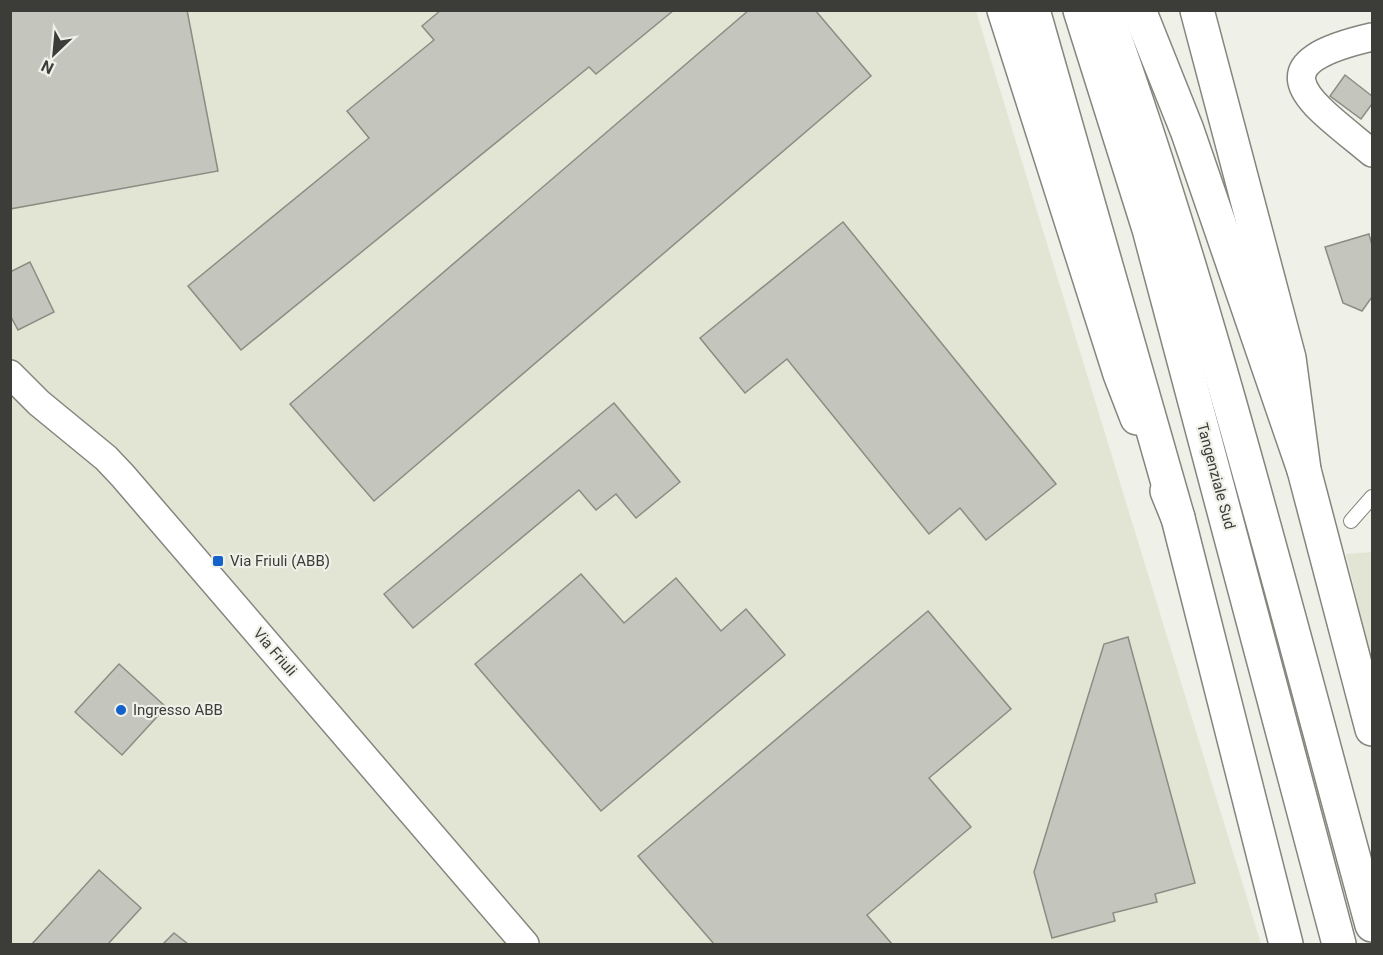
<svg xmlns="http://www.w3.org/2000/svg" width="1383" height="955" font-family="Roboto,sans-serif">
<style>
.built{fill:#e3e5d4}
.building{fill:#c4c5bd;stroke:#8b8c84;stroke-width:1.5}
.lines{fill:none;stroke-linecap:round;stroke-linejoin:round}
.lane-casing{stroke:#85857e;stroke-width:16}
.street-casing{stroke:#85857e;stroke-width:30}
.primary-casing{stroke:#85857e;stroke-width:36}
.highway-casing{stroke:#85857e;stroke-width:36}
.lane{stroke:#fff;stroke-width:14}
.street{stroke:#fff;stroke-width:27}
.primary{stroke:#fff;stroke-width:33}
.highway{stroke:#fff;stroke-width:33}
.poi-dot{fill:#1361cb;stroke:#eff0e8;stroke-width:2}
.labels{text-anchor:middle;stroke-width:4.5;stroke-linejoin:round;paint-order:stroke}
.street-label{font-size:15px;fill:#3c3d39;stroke:#eff0e8}
.poi-label{font-size:15px;fill:#3c3d39;stroke:#eff0e8;text-anchor:start}
</style>
<rect width="100%" height="100%" fill="#eff0e8"/>
<g class="built">
<path d="M 10,11 L 976,11 L 1261,944 L 11,944 Z"/>
<path d="M 1372,552 L 1372,661 L 1346,554 Z"/>
</g>
<g class="building">
<path d="M 10,10 L 187,10 L 218,171 L 10,209 Z"/>
<path d="M 441,10 L 674,10 L 596,74 L 589,67 L 241,350 L 188,286 L 369,138 L 347,111 L 434,40 L 422,26 Z"/>
<path d="M 749,10 L 815,10 L 871,76 L 374,501 L 290,404 Z"/>
<path d="M 1345,75 L 1372,96 L 1372,104 L 1361,119 L 1330,96 Z"/>
<path d="M 843,222 L 1056,484 L 986,540 L 960,508 L 929,534 L 787,359 L 745,393 L 700,338 Z"/>
<path d="M 1369,234 L 1372,245 L 1372,297 L 1362,311 L 1343,303 L 1325,247 Z"/>
<path d="M 30,262 L 54,312 L 18,330 L 10,315 L 10,272 Z"/>
<path d="M 614,403 L 680,482 L 636,518 L 616,494 L 596,510 L 579,490 L 413,628 L 384,594 Z"/>
<path d="M 581,574 L 624,623 L 676,578 L 721,631 L 746,609 L 785,655 L 601,811 L 475,664 Z"/>
<path d="M 928,611 L 1011,709 L 929,778 L 971,827 L 867,915 L 892,944 L 714,944 L 638,856 Z"/>
<path d="M 1128,637 L 1195,883 L 1155,894 L 1157,902 L 1113,913 L 1115,921 L 1052,938 L 1034,872 L 1104,644 Z"/>
<path d="M 119,664 L 166,707 L 122,755 L 75,712 Z"/>
<path d="M 99,870 L 141,908 L 108,944 L 32,944 Z"/>
<path d="M 174,933 L 188,944 L 163,944 Z"/>
</g>
<g class="lines">
<defs>
<path id="lane" d="M 1351,521 L 1372,497"/>
<g id="street">
<path d="M 1372,37 C 1249,65 1312,103 1372,153"/>
<path d="M 10,374 L 39,403 L 106,458 L 123,476 L 525,944"/>
</g>
<g id="primary">
<path d="M 1004,10 L 1120,374 L 1137,418"/>
<path d="M 1197,10 L 1289,358 L 1304,470 L 1372,729"/>
<path d="M 1167,491 L 1178,518 L 1286,944"/>
</g>
<g id="highway">
<path d="M 1033,10 L 1178,518"/>
<path d="M 1080,10 L 1149,229 L 1339,944"/>
<path d="M 1105,10 C 1212,309 1288,619 1372,925"/>
<path d="M 1139,10 L 1187,130 L 1304,470"/>
</g>
</defs>
<use href="#lane" class="lane-casing"/>
<use href="#street" class="street-casing"/>
<use href="#primary" class="primary-casing"/>
<use href="#highway" class="highway-casing"/>
<use href="#lane" class="lane"/>
<use href="#street" class="street"/>
<use href="#primary" class="primary"/>
<use href="#highway" class="highway"/>
</g>
<g class="poi-dot">
<rect x="212" y="555" width="12" height="12" rx="3"/>
<circle cx="121" cy="710" r="6"/>
</g>
<g class="labels">
<g class="street-label">
<text transform="translate(1216 476) rotate(75)" y="5">Tangenziale Sud</text>
<text transform="translate(275 652) rotate(49)" y="5">Via Friuli</text>
</g>
<g class="poi-label">
<text x="230" y="566">Via Friuli (ABB)</text>
<text x="133" y="715">Ingresso ABB</text>
</g>
</g>
<rect width="1383" height="955" fill="none" stroke="#3c3d39" stroke-width="24"/>
<g transform="translate(54 54) rotate(206)" stroke="#eff0e8" stroke-width="4.5" paint-order="stroke">
<path d="M0-4.5L10 22L0 15L-10 22Z" fill="#3c3d39"/>
<text y="-9" font-size="16" font-weight="bold" text-anchor="middle" fill="#3c3d39">N</text>
</g>
</svg>
